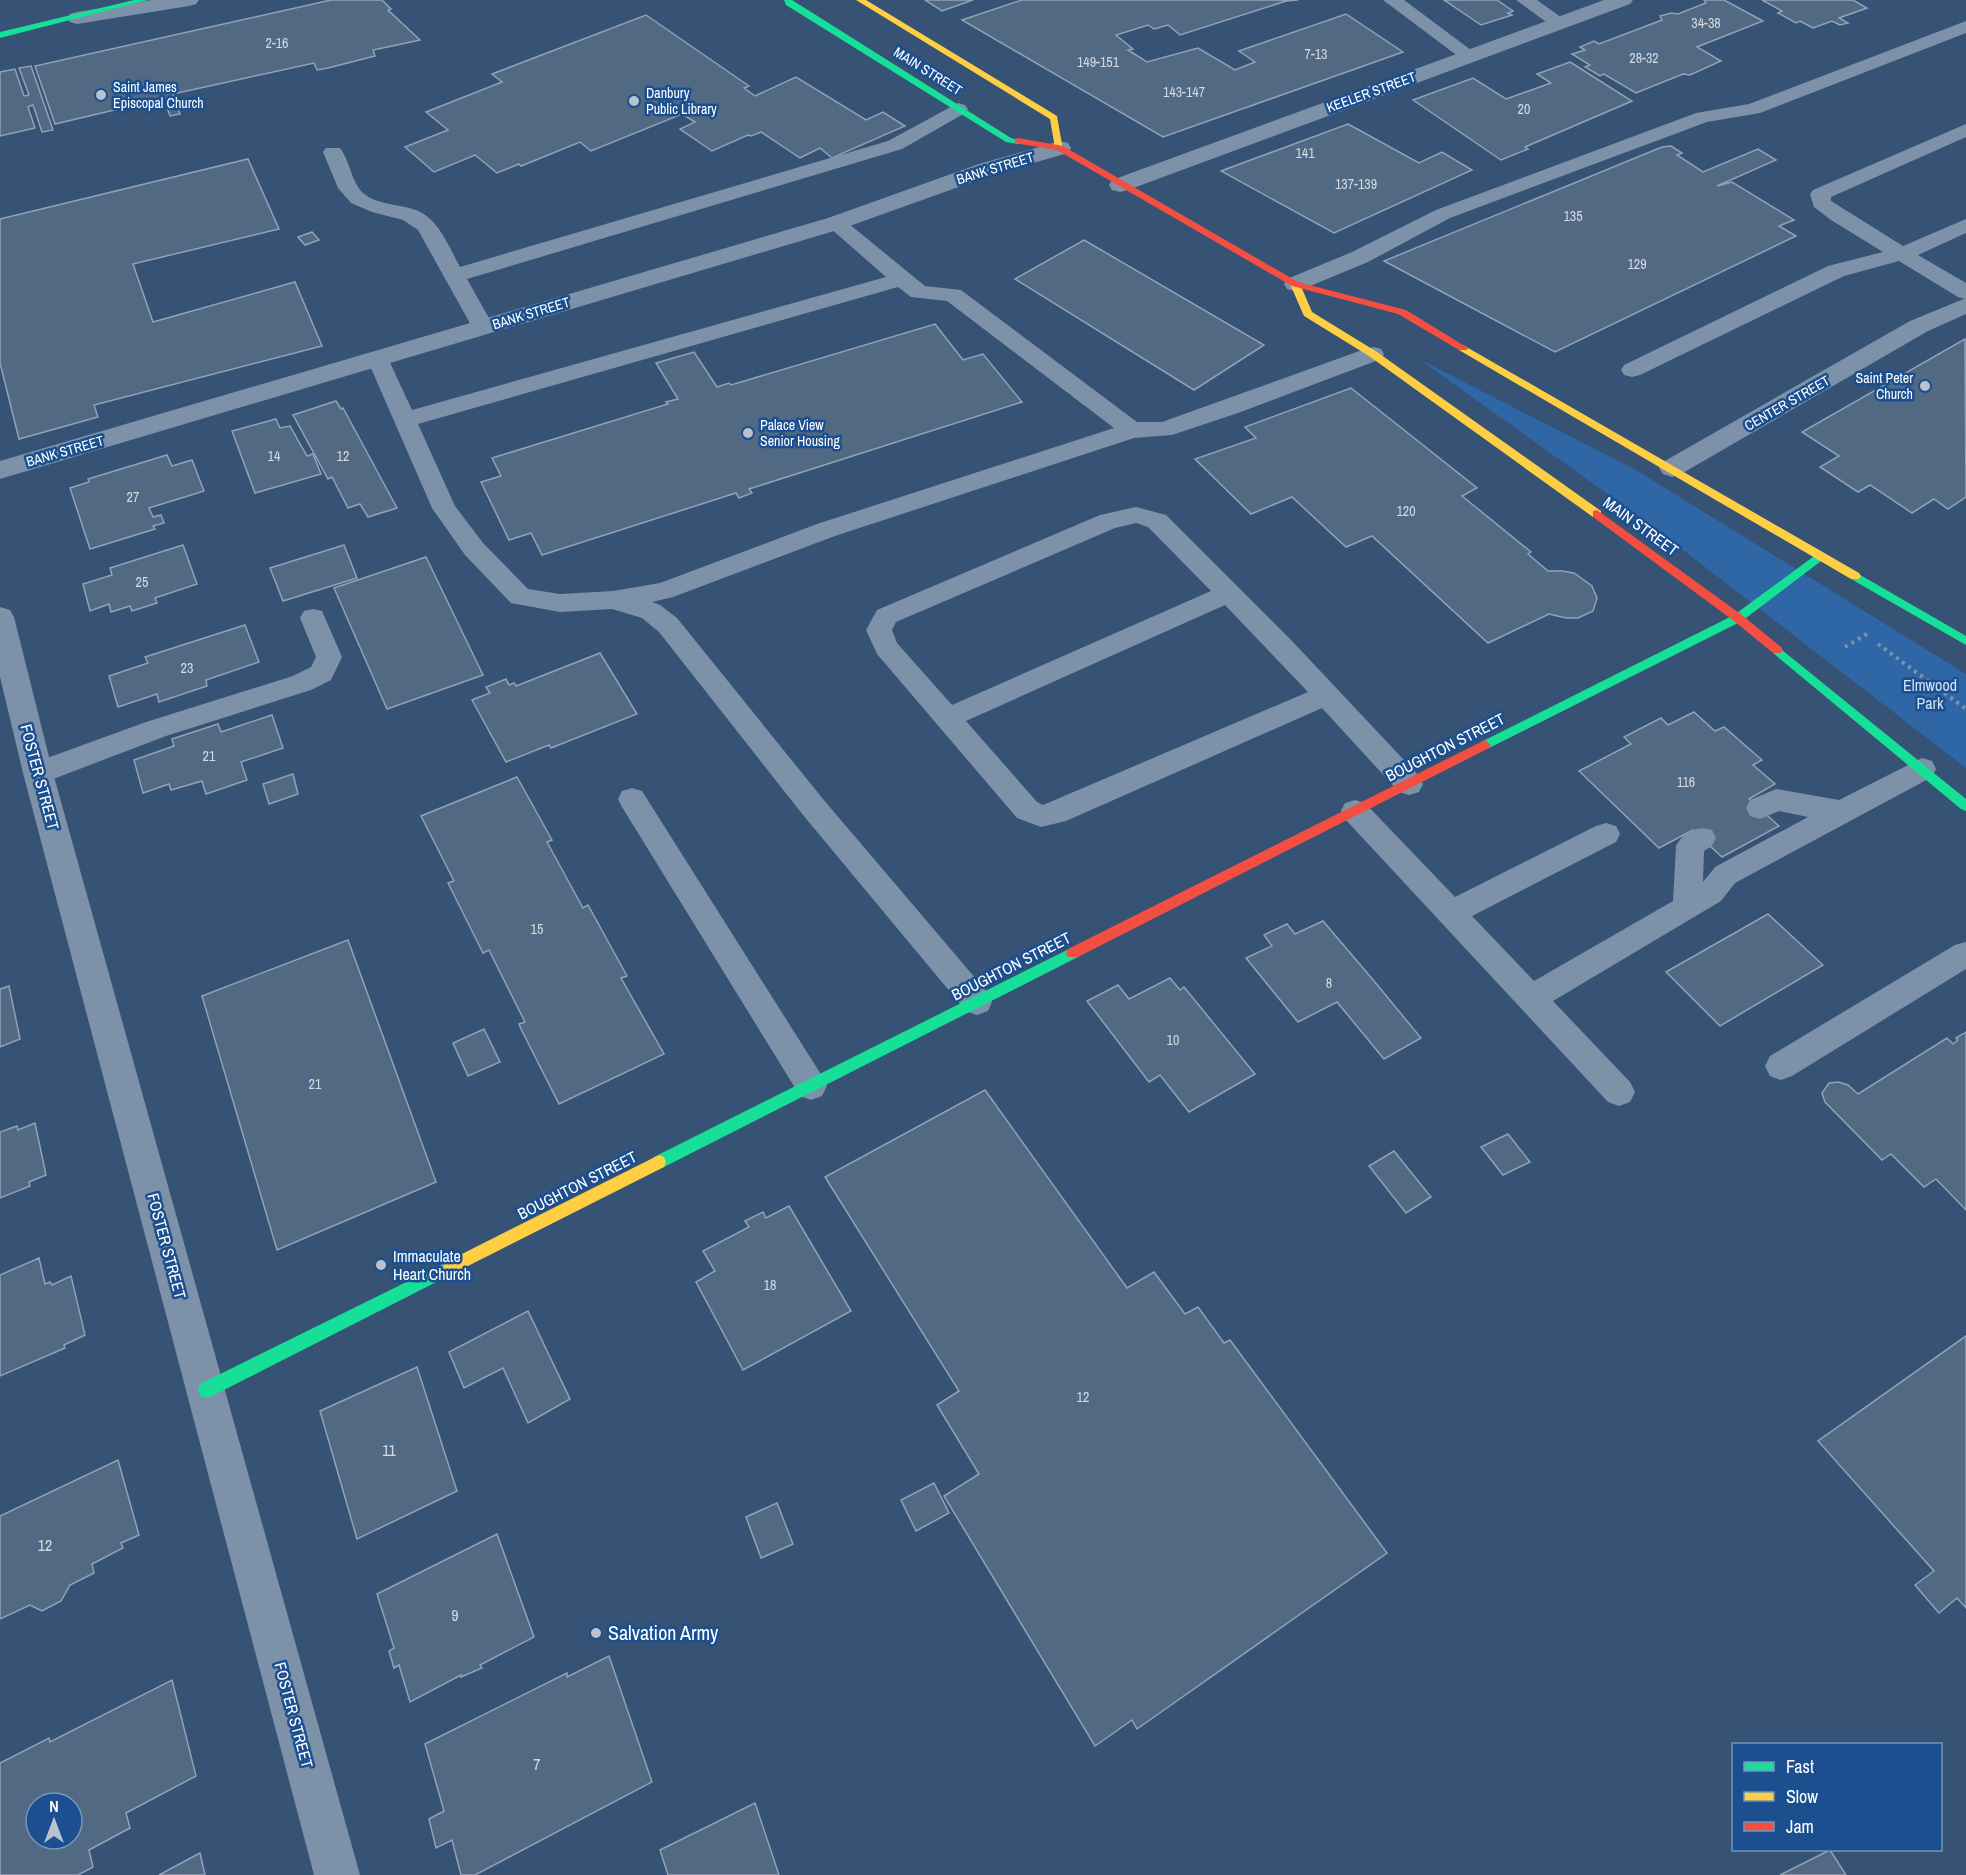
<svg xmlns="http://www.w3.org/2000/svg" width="1966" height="1875" font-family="'Archivo Narrow',sans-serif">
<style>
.green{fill:#2f66a5}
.building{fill:#526984;stroke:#92a2b6;stroke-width:1.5;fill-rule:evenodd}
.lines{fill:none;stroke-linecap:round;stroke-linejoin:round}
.path{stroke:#7d92a8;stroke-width:4;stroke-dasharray:3 4.5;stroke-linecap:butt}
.lane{fill:#7d92a8;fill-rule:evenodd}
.street{fill:#7d92a8;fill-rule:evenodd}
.fast{fill:#16e098;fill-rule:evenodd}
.slow{fill:#ffcf43;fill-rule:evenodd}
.jam{fill:#f24e42;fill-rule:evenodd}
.poi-dot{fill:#b9c2ce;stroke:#1b4f8f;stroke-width:2}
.labels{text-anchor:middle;stroke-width:5;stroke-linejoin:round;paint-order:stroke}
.number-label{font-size:14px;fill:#d4dae0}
.far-street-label{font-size:14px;fill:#fff;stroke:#1b4f8f}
.far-poi-label{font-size:14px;fill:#fff;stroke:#1b4f8f;text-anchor:start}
.street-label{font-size:16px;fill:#fff;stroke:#1b4f8f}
.park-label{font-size:16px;fill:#cfe3fa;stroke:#1b4f8f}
.poi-label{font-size:16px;fill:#fff;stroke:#1b4f8f;text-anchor:start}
.near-number-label{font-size:16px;fill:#d4dae0}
.near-poi-label{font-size:20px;fill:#fff;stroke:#1b4f8f;text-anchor:start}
</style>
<rect width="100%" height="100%" fill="#365274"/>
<path class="green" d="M 1419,359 L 1636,470 L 1966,674 L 1966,768 L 1648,523 Z"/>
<g class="building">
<path d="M 331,0 L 382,0 L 391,9 L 388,10 L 420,40 L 373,50 L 375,56 L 328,68 L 317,70 L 314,63 L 173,94 L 180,114 L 170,116 L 163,96 L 161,97 L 161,99 L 55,124 L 35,66 Z"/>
<path d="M 925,0 L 973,0 L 942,11 Z"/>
<path d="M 1022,0 L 1298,0 L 1286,1 L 1180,35 L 1168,25 L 1154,29 L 1148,25 L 1116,35 L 1133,49 L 1128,50 L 1147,62 L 1198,48 L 1235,70 L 1255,62 L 1239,51 L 1346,14 L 1403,52 L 1163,137 L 962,20 Z"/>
<path d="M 1444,0 L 1497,0 L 1513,11 L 1508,13 L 1512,15 L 1481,25 Z"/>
<path d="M 1704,0 L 1724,0 L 1763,21 L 1697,47 L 1721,61 L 1690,75 L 1683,74 L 1636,93 L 1604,74 L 1600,76 L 1585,67 L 1590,65 L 1572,54 L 1585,50 L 1580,47 L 1594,41 L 1599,44 L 1662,20 L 1660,16 L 1671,13 L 1678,14 L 1706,3 Z"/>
<path d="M 1762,0 L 1853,0 L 1867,8 L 1839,18 L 1848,23 L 1840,25 L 1832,21 L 1813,28 L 1800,21 L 1796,23 L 1778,13 L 1782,11 Z"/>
<path d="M 646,15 L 749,86 L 744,88 L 755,96 L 796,77 L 866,120 L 883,112 L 905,126 L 832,158 L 820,148 L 800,158 L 761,132 L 751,136 L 748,135 L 712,151 L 680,129 L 695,122 L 682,114 L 591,151 L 580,142 L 521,166 L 519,164 L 497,173 L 475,155 L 434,172 L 405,147 L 448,130 L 426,112 L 502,82 L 492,74 Z"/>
<path d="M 1570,62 L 1632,101 L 1525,147 L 1528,149 L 1501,160 L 1413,100 L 1473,78 L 1506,99 L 1551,83 L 1537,74 Z"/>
<path d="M 31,66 L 53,130 L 42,132 L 33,105 L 28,107 L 35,128 L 0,136 L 0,72 L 15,69 L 24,96 L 29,95 L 19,68 Z"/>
<path d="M 1348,124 L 1419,163 L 1442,152 L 1472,170 L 1334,233 L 1221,171 Z"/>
<path d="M 1671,146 L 1682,153 L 1677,155 L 1703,172 L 1758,149 L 1776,160 L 1717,186 L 1732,182 L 1794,220 L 1779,226 L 1796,236 L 1555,352 L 1384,261 L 1662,147 Z"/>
<path d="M 248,159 L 279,229 L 133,264 L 153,322 L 295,282 L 322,346 L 94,405 L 98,417 L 19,439 L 0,363 L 0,219 Z"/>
<path d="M 312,232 L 319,240 L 305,245 L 298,237 Z"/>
<path d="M 1084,240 L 1264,345 L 1194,390 L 1015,279 Z"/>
<path d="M 935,324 L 963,360 L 983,354 L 1022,402 L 749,489 L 752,493 L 739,498 L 736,493 L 542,555 L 531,533 L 509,540 L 481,482 L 501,476 L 492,458 L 668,404 L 666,402 L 678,399 L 656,363 L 694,352 L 717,387 L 729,383 L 731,385 Z"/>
<path d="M 1965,339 L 1966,497 L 1948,509 L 1934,499 L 1912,513 L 1870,485 L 1858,492 L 1820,467 L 1839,456 L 1802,432 Z"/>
<path d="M 1351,388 L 1477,488 L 1462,496 L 1531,552 L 1528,554 L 1548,571 L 1562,571 L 1574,573 L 1592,586 L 1597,598 L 1593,611 L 1578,618 L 1566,618 L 1549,614 L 1488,643 L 1372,536 L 1346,547 L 1292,497 L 1251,514 L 1195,459 L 1256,438 L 1245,427 Z"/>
<path d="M 336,401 L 341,409 L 343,408 L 397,508 L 368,517 L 360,504 L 348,508 L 332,477 L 328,479 L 293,415 Z"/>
<path d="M 276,419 L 280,428 L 290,426 L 307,456 L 313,454 L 321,474 L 255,493 L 232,431 Z"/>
<path d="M 167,455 L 172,466 L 192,460 L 204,491 L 149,508 L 153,517 L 161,515 L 164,523 L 153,526 L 155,529 L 90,549 L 70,488 L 89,482 L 88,479 Z"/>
<path d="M 183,545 L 197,584 L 155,598 L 157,603 L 132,611 L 130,606 L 111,612 L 109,604 L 90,611 L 83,584 L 112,575 L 110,568 Z"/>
<path d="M 344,545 L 357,578 L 283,601 L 270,568 Z"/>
<path d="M 426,557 L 483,675 L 387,709 L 334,588 Z"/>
<path d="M 245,625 L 259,662 L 206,680 L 207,686 L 159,702 L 157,694 L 118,707 L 109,676 L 148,663 L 145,657 Z"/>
<path d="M 600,653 L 637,714 L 551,748 L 549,745 L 506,762 L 472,700 L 490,693 L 486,687 L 506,679 L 509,685 L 514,683 L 516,686 Z"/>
<path d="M 1694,712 L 1715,731 L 1724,727 L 1762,760 L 1753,765 L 1775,784 L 1749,799 L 1779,826 L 1722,857 L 1693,830 L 1659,848 L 1579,771 L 1631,744 L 1624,737 L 1661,718 L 1668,725 Z"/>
<path d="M 272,715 L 283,748 L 241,762 L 247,780 L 206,794 L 202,781 L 171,790 L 169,784 L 143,793 L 134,760 L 174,746 L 172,739 L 218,724 L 221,732 Z"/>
<path d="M 293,774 L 298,794 L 269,804 L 263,784 Z"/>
<path d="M 517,777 L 552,840 L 547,842 L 583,908 L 588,905 L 627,976 L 621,978 L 664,1054 L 559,1104 L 521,1029 L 519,1024 L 525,1022 L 489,950 L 483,953 L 448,883 L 454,881 L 421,816 Z"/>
<path d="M 1768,914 L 1823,965 L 1720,1026 L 1666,972 Z"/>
<path d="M 1323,921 L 1374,981 L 1421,1038 L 1384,1059 L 1337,1002 L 1298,1022 L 1246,958 L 1272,946 L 1264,935 L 1287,924 L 1295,934 Z"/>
<path d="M 348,940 L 436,1182 L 277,1250 L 202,996 Z"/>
<path d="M 1170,978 L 1180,990 L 1184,987 L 1255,1074 L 1189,1112 L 1160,1075 L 1149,1082 L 1087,1001 L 1118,985 L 1129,999 Z"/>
<path d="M 9,986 L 20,1039 L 0,1047 L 0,989 Z"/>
<path d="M 484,1029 L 500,1062 L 468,1076 L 453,1043 Z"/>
<path d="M 1966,1032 L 1966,1210 L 1936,1179 L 1924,1187 L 1891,1154 L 1882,1160 L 1825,1102 L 1822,1093 L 1829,1083 L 1838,1082 L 1848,1085 L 1858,1094 L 1947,1038 L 1953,1044 L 1958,1040 L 1956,1038 Z"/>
<path d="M 985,1090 L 1127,1288 L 1154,1272 L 1185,1314 L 1198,1307 L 1224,1343 L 1230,1340 L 1387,1553 L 1137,1729 L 1132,1720 L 1095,1746 L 944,1496 L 979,1474 L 937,1405 L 959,1391 L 825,1177 Z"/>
<path d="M 35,1123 L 46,1175 L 29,1182 L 30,1186 L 0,1198 L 0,1132 L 17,1126 L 18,1130 Z"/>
<path d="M 1508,1134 L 1530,1162 L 1503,1175 L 1481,1147 Z"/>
<path d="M 1394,1151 L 1431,1197 L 1406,1213 L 1369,1166 Z"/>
<path d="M 789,1206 L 851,1311 L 743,1370 L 696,1282 L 715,1271 L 703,1251 L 749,1227 L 745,1221 L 763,1212 L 766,1218 Z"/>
<path d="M 39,1258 L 45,1284 L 50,1282 L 52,1285 L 71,1276 L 85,1335 L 64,1345 L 65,1348 L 0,1376 L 0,1275 Z"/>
<path d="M 528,1311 L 570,1399 L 528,1423 L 503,1368 L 464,1388 L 449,1352 Z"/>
<path d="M 1966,1336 L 1966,1608 L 1957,1598 L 1939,1613 L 1915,1585 L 1934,1571 L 1818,1441 Z"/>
<path d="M 417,1367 L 457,1491 L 357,1539 L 320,1411 Z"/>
<path d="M 118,1460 L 139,1535 L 121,1543 L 123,1548 L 92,1564 L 94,1573 L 70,1585 L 61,1601 L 42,1611 L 30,1605 L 0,1619 L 0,1516 Z"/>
<path d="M 934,1483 L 949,1513 L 916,1531 L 901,1500 Z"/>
<path d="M 777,1503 L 793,1544 L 761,1558 L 746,1517 Z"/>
<path d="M 497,1534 L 534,1637 L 480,1665 L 482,1668 L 461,1677 L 461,1675 L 410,1702 L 399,1665 L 394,1668 L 389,1651 L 394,1648 L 377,1594 Z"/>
<path d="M 609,1656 L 652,1782 L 475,1875 L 461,1875 L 452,1840 L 436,1848 L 429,1819 L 444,1811 L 425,1744 L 567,1673 L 567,1677 Z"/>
<path d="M 172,1680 L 196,1776 L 126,1813 L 130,1828 L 89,1850 L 93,1867 L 78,1875 L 0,1875 L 0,1763 L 49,1738 L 50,1742 ZM 36,1803 L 72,1803 L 72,1839 L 36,1839 Z"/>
<path d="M 755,1803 L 779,1875 L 668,1875 L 660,1850 Z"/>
<path d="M 1830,1850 L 1846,1875 L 1780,1875 Z"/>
<path d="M 200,1853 L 205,1875 L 159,1875 Z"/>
</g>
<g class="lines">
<g class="path">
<path d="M 1878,644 L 1966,709"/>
<path d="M 1845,647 L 1867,634"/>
</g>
<g class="lane">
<path d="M 1383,0 L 1404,0 L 1479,56 L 1477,60 L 1463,60 Z"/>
<path d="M 1516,0 L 1537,0 L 1569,23 L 1567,27 L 1553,27 Z"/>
<path d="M 1966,21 L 1966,33 L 1760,113 L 1707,122 L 1450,218 L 1368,262 L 1303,289 L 1295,291 L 1287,289 L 1284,284 L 1287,279 L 1352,252 L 1436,210 L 1696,113 L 1749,104 Z"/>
<path d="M 958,103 L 965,105 L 968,109 L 965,113 L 902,149 L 467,279 L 494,327 L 491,332 L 483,334 L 475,332 L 472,327 L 418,230 L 403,220 L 372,212 L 351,203 L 338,188 L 323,152 L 326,148 L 340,148 C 350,161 351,181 363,193 C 377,205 399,204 416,210 C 439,219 449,247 460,267 L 888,141 Z"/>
<path d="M 1966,124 L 1966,137 L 1831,197 L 1831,201 L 1903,246 L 1966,219 L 1966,233 L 1918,255 L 1966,283 L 1966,299 L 1958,297 L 1899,261 L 1844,276 L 1640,375 L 1632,377 L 1624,375 L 1621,370 L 1624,365 L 1828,266 L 1883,252 L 1831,220 L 1814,207 L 1810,194 L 1813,190 Z"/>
<path d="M 836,217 L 843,219 L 925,286 L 961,290 L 1137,422 L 1162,422 L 1365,349 L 1373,347 L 1381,349 L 1384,354 L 1381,359 L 1238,413 L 1172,435 L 1134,438 L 835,536 L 673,597 L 652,602 L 660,605 L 677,618 L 823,799 L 988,993 L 992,1002 L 988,1011 L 977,1015 L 966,1011 L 803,815 L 659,632 L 642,618 L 612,609 L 560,612 L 511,603 L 465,555 L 432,508 L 367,359 L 370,354 L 378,352 L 386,354 L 412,410 L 886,277 L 829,227 L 826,223 L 829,219 ZM 898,287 L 911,297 L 947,301 L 1114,428 L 817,524 L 660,583 L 613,591 L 560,594 L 528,589 L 483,543 L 455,506 L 418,424 Z"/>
<path d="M 1136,507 L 1166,515 L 1293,642 L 1419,776 L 1423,784 L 1419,792 L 1409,795 L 1399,792 L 1322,708 L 1066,821 L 1041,827 L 1017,818 L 877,654 L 866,630 L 877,610 L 1100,515 ZM 1136,523 L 1148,527 L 1211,591 L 952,705 L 897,643 L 892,630 L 896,622 L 1115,528 ZM 1225,605 L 1308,692 L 1043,805 L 1037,802 L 966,721 Z"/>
<path d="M 313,609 L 322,611 L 342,657 L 331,680 L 311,690 L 166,736 L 48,781 L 38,784 L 28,781 L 24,773 L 28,765 L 146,722 L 293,676 L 311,667 L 316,657 L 300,618 L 304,611 Z"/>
<path d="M 1922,758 L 1932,761 L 1936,769 L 1932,777 L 1735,883 L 1721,901 L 1553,1001 L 1630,1082 L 1635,1092 L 1630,1102 L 1619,1106 L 1608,1102 L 1345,819 L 1341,811 L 1345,803 L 1355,800 L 1365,803 L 1455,897 L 1596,826 L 1606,823 L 1616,826 L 1620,834 L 1616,842 L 1472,916 L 1534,981 L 1673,901 L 1676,846 C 1683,832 1697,825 1712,830 L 1716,838 L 1712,846 L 1704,851 L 1703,882 L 1715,867 L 1808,817 L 1779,811 L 1760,819 L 1750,816 L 1746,808 L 1750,800 L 1776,789 L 1839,800 Z"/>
<path d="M 632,788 L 642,791 L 822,1076 L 827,1086 L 822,1096 L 811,1100 L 800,1096 L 622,807 L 618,799 L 622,791 Z"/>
<path d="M 1966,942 L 1966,969 L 1792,1076 L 1781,1080 L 1770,1076 L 1765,1066 L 1770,1056 L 1955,945 Z"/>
</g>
<g class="street">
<path d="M 152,0 L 199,0 L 196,4 L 189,6 L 77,24 L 70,22 L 67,18 L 70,14 L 77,12 Z"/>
<path d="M 1604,0 L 1633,0 L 1630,4 L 1128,190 L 1120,192 L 1112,190 L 1109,185 L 1112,180 Z"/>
<path d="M 1060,141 L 1068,143 L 1071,148 L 1068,153 L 995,174 L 844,228 L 0,479 L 0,461 L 828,218 L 979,164 Z"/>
<path d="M 1966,298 L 1966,314 L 1928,331 L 1681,474 L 1672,477 L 1663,474 L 1659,468 L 1663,462 L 1910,321 Z"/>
<path d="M 0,607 L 10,610 L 14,617 L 53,773 L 360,1875 L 314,1875 L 23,773 L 0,677 Z"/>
</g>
<g class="fast">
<path d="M 134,0 L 148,0 L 0,38 L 0,32 Z"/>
<path d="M 784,0 L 792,0 L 1011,138 L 1022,141 L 1018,144 L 1006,142 L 786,5 Z"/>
<path d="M 1821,551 L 1827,555 L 1825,558 L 1742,621 L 1489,748 L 1481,748 L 1479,745 L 1481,742 L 1734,615 Z"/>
<path d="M 1855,572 L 1966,636 L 1966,645 L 1851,579 L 1851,573 Z"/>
<path d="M 1777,646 L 1966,799 L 1966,811 L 1961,809 L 1773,653 L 1771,650 Z"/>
<path d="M 1073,947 L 1078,949 L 1080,953 L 1078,957 L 664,1167 L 659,1169 L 654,1167 L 652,1162 L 654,1157 Z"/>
<path d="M 451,1260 L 456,1262 L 459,1267 L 456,1272 L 212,1396 L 206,1398 L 200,1396 L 198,1390 L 200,1384 Z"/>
</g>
<g class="slow">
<path d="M 856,0 L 866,0 L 1057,116 L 1063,150 L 1055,148 L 1050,119 Z"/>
<path d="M 1295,281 L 1300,284 L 1312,312 L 1377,352 L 1601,511 L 1601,517 L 1593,517 L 1369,356 L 1304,316 L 1290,284 Z"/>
<path d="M 1463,345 L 1859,573 L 1861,576 L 1859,579 L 1851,579 L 1459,350 L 1459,346 Z"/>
<path d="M 659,1155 L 664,1157 L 666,1162 L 664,1167 L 456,1272 L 451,1274 L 446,1272 L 443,1267 L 446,1262 Z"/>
</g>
<g class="jam">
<path d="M 1018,138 L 1063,146 L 1298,282 L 1406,310 L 1468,348 L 1467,350 L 1459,350 L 1398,314 L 1292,286 L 1057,150 L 1015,143 L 1015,139 Z"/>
<path d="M 1597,510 L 1742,615 L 1781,647 L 1783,650 L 1781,653 L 1773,653 L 1734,621 L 1593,517 L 1593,511 Z"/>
<path d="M 1485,740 L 1491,745 L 1489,748 L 1078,957 L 1068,957 L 1066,953 L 1068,949 Z"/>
</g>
</g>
<g class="poi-dot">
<circle cx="101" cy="95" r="6"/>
<circle cx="634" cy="101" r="6"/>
<circle cx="1925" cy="386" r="6"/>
<circle cx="748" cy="433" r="6"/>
<circle cx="381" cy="1265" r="6"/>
<circle cx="596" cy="1633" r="6"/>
</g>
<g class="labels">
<g class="number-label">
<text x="1706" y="28">34-38</text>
<text x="277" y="48">2-16</text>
<text x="1316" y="59">7-13</text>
<text x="1644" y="63">28-32</text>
<text x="1098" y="67">149-151</text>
<text x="1184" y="97">143-147</text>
<text x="1524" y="114">20</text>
<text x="1305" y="158">141</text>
<text x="1356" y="189">137-139</text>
<text x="1573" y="221">135</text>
<text x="1637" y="269">129</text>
<text x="274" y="461">14</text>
<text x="343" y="461">12</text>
<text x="133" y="502">27</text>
<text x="1406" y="516">120</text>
<text x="142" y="587">25</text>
<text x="187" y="673">23</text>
<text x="209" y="761">21</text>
<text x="1686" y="787">116</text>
<text x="537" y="934">15</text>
<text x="1329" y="988">8</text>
<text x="1173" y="1045">10</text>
<text x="315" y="1089">21</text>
<text x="770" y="1290">18</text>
<text x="1083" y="1402">12</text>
</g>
<g class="far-street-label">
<text transform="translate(928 71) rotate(32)" y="5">MAIN STREET</text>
<text transform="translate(1371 92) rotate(-20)" y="5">KEELER STREET</text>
<text transform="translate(995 168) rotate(-17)" y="5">BANK STREET</text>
<text transform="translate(531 313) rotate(-17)" y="5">BANK STREET</text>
<text transform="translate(1787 403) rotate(-30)" y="5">CENTER STREET</text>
<text transform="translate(65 451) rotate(-16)" y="5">BANK STREET</text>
</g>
<g class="far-poi-label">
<text x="113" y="92">Saint James<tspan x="113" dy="16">Episcopal Church</tspan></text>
<text x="646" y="98">Danbury<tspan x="646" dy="16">Public Library</tspan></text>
<text x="1913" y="383" text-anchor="end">Saint Peter<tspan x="1913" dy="16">Church</tspan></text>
<text x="760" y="430">Palace View<tspan x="760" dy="16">Senior Housing</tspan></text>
</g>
<g class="street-label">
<text transform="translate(1641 526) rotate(36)" y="6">MAIN STREET</text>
<text transform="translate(1445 747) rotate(-27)" y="6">BOUGHTON STREET</text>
<text transform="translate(40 777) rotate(75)" y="6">FOSTER STREET</text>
<text transform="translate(1011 966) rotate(-27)" y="6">BOUGHTON STREET</text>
<text transform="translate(577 1185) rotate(-27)" y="6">BOUGHTON STREET</text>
<text transform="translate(167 1246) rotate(75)" y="6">FOSTER STREET</text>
<text transform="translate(294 1715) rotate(75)" y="6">FOSTER STREET</text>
</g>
<g class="park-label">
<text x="1930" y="691">Elmwood<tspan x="1930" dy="18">Park</tspan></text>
</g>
<g class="poi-label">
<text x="393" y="1262">Immaculate<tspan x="393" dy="18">Heart Church</tspan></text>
</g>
<g class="near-number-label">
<text x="389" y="1456">11</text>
<text x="45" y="1551">12</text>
<text x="455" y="1621">9</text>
<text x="537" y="1770">7</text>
</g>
<g class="near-poi-label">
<text x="608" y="1640">Salvation Army</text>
</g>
</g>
<rect x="1732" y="1743" width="210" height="108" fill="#1b4f8f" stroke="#7695bc" stroke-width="1.5"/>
<rect x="1744" y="1762" width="30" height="9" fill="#16e098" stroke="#7695bc" stroke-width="1.5"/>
<text x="1786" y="1773" font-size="18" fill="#ffffff">Fast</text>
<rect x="1744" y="1792" width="30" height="9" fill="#ffcf43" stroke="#7695bc" stroke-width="1.5"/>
<text x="1786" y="1803" font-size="18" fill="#ffffff">Slow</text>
<rect x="1744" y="1822" width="30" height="9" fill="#f24e42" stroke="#7695bc" stroke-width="1.5"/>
<text x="1786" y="1833" font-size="18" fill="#ffffff">Jam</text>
<g transform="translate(54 1821)"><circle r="28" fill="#1b4f8f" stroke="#7695bc" stroke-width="1.5"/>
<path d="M0-4.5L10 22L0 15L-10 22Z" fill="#b9c2ce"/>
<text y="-9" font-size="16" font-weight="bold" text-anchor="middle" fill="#ffffff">N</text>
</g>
</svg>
